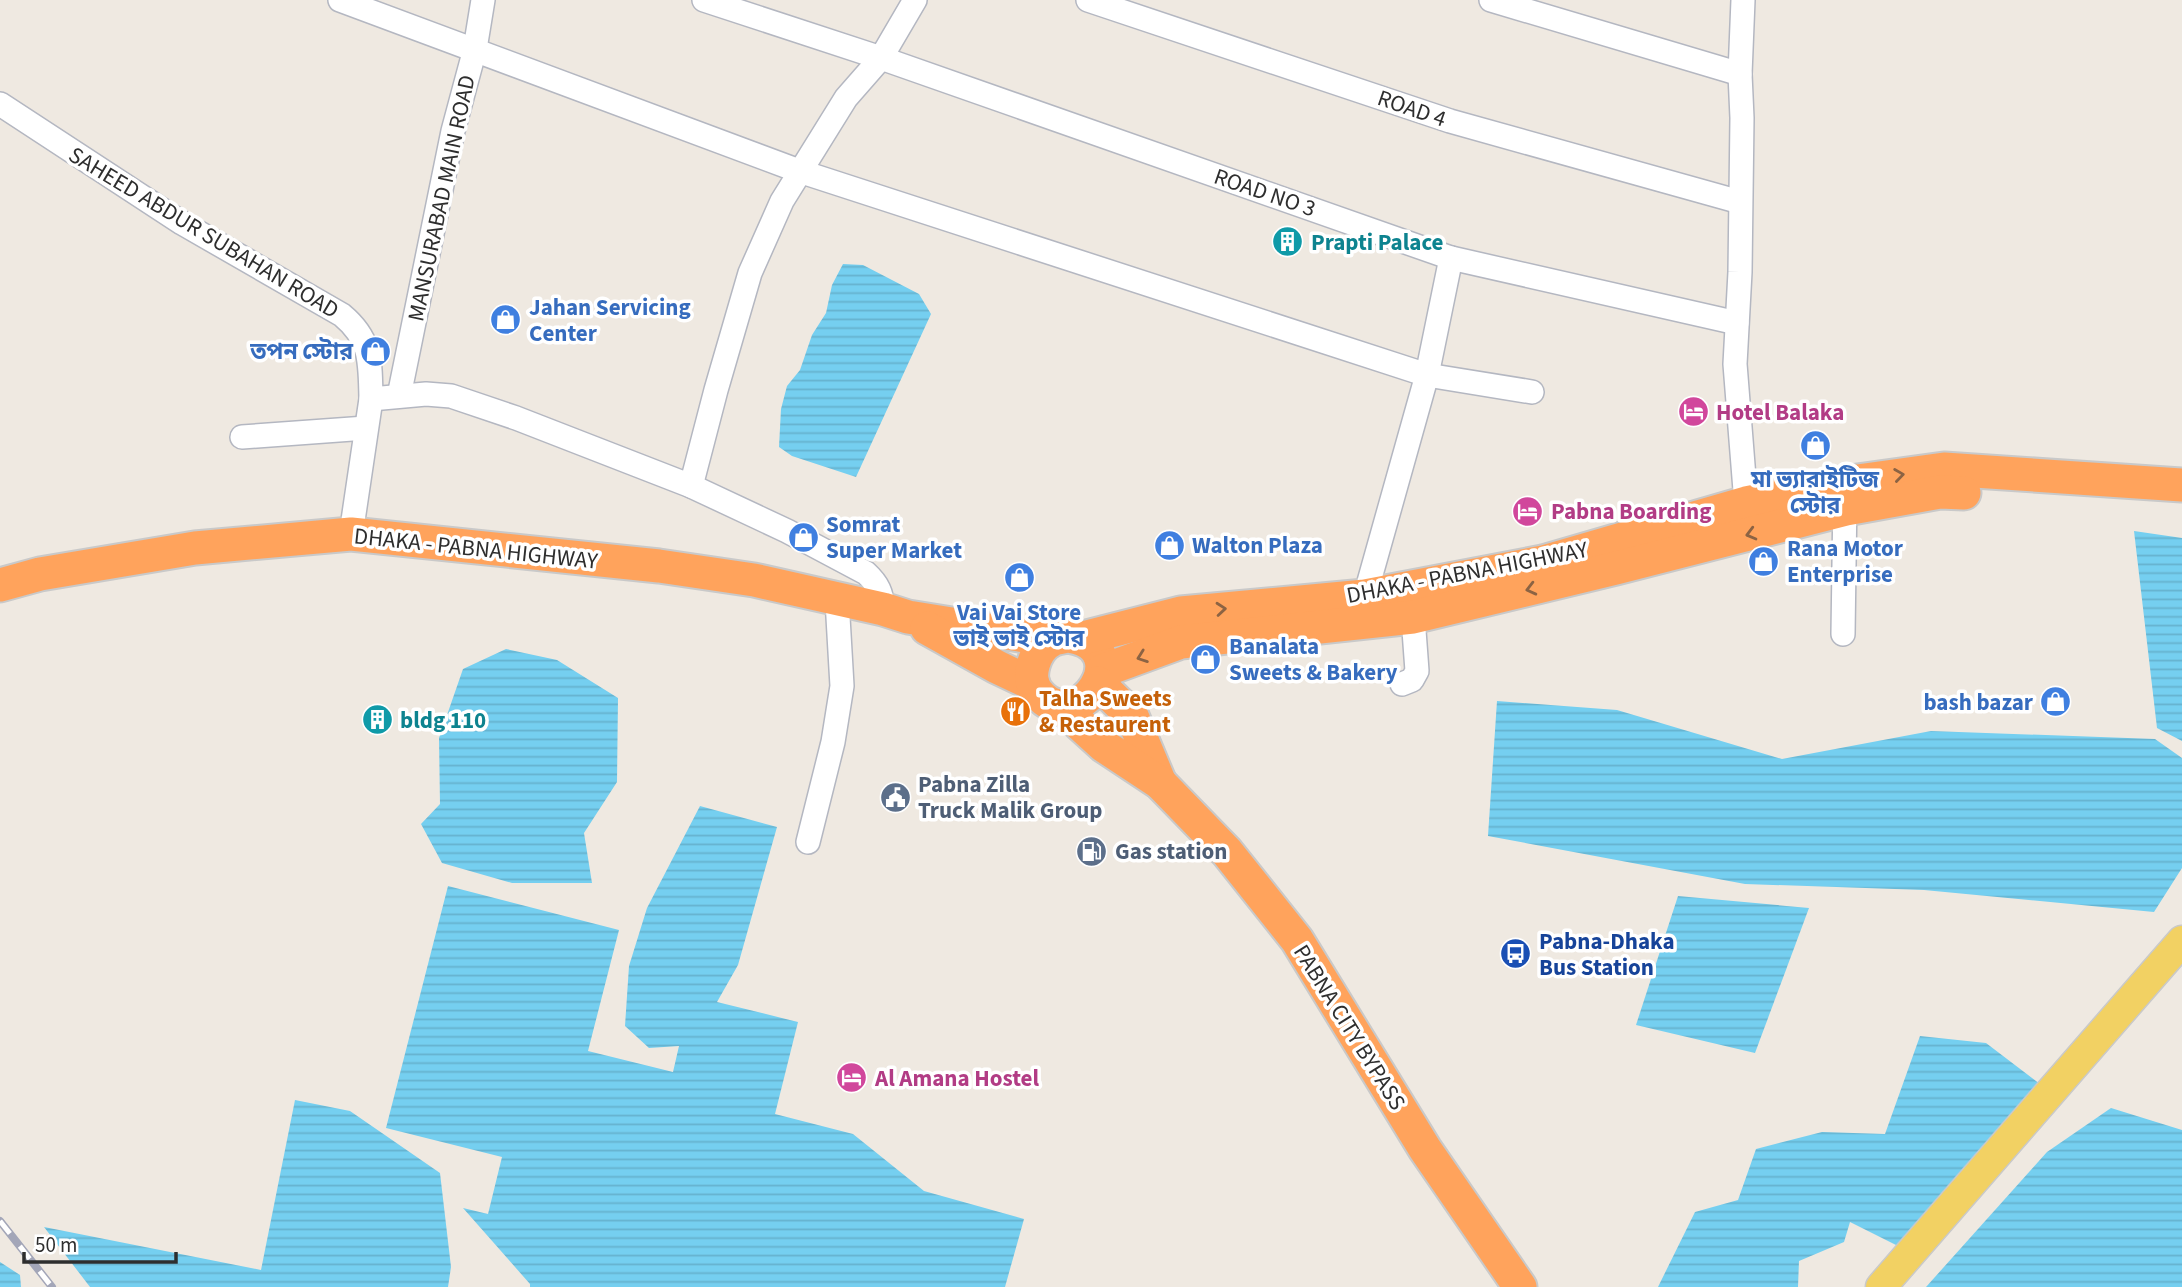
<svg xmlns="http://www.w3.org/2000/svg" width="2182" height="1287" font-family="'Source Sans 3','Noto Sans Bengali',sans-serif">
<style>
.water{fill:url(#water-rules)}
.lines{fill:none;stroke-linecap:round;stroke-linejoin:round}
.minor-casing{stroke:#b4b7c1;stroke-width:26}
.major-casing{stroke:#c9c9c9;stroke-width:33}
.highway-casing{stroke:#c9c9c9;stroke-width:37}
.minor{stroke:#fff;stroke-width:23}
.major{stroke:#f2d163;stroke-width:30}
.highway{stroke:#ffa35c;stroke-width:33}
.rail-casing{stroke:#a3a6b8;stroke-width:8}
.rail{stroke:#fff;stroke-width:5;stroke-dasharray:16;stroke-linecap:butt}
.oneway{stroke:#8c6343}
.labels{text-anchor:middle;stroke-width:7;stroke-linejoin:round;paint-order:stroke}
.street-label{font-size:23px;fill:#2e2e2e;stroke:#fff}
.culture-label{font-size:23px;font-weight:bold;fill:#0d838f;stroke:#fff;text-anchor:start}
.shop-label{font-size:23px;font-weight:bold;fill:#366cbe;stroke:#fff;text-anchor:start}
.hotel-label{font-size:23px;font-weight:bold;fill:#b23c85;stroke:#fff;text-anchor:start}
.food-label{font-size:23px;font-weight:bold;fill:#c56008;stroke:#fff;text-anchor:start}
.service-label{font-size:23px;font-weight:bold;fill:#4e5e75;stroke:#fff;text-anchor:start}
.transit-label{font-size:23px;font-weight:bold;fill:#164399;stroke:#fff;text-anchor:start}
</style>
<defs>
<pattern id="water-rules" width="6" height="5" patternUnits="userSpaceOnUse" patternTransform="scale(1.75)"><rect width="6" height="5" fill="#75cff0"/><path d="M0 2.5h6" fill="none" stroke="#66b2ce"/></pattern>
</defs>
<rect width="100%" height="100%" fill="#efe9e1"/>
<g class="water">
<path d="M 843,264 L 863,265 L 919,294 L 931,314 L 856,477 L 792,456 L 779,447 L 781,409 L 787,386 L 800,370 L 812,335 L 826,313 L 832,285 Z"/>
<path d="M 2134,531 L 2182,538 L 2182,741 L 2157,728 Z"/>
<path d="M 506,649 L 557,660 L 618,698 L 617,782 L 584,833 L 592,883 L 512,883 L 442,863 L 421,824 L 440,804 L 439,738 L 463,669 Z"/>
<path d="M 1497,701 L 1617,710 L 1782,759 L 1931,731 L 2155,739 L 2182,758 L 2182,868 L 2154,912 L 1924,890 L 1745,884 L 1488,836 Z"/>
<path d="M 700,806 L 777,827 L 738,965 L 717,1002 L 798,1022 L 775,1114 L 853,1134 L 924,1191 L 1024,1219 L 1005,1287 L 530,1287 L 530,1284 L 463,1208 L 488,1214 L 502,1157 L 386,1128 L 448,886 L 619,930 L 588,1051 L 673,1072 L 679,1046 L 649,1048 L 625,1026 L 629,966 L 647,908 Z"/>
<path d="M 1678,896 L 1809,908 L 1755,1053 L 1636,1025 Z"/>
<path d="M 1920,1036 L 1986,1043 L 2040,1084 L 1900,1247 L 1850,1222 L 1844,1242 L 1799,1261 L 1798,1287 L 1658,1287 L 1695,1212 L 1738,1200 L 1756,1149 L 1822,1132 L 1885,1134 Z"/>
<path d="M 295,1100 L 350,1111 L 440,1173 L 451,1267 L 448,1287 L 90,1287 L 44,1227 L 261,1270 Z"/>
<path d="M 2111,1108 L 2182,1130 L 2182,1287 L 1926,1287 L 2047,1152 Z"/>
<path d="M 0,1262 L 20,1275 L 21,1287 L 0,1287 Z"/>
</g>
<g class="lines">
<defs>
<g id="minor">
<path d="M 340,0 L 799,171 L 1427,375 L 1532,392"/>
<path d="M 704,0 L 881,58 L 1451,258 L 1737,323"/>
<path d="M 1088,0 L 1450,121 L 1740,202"/>
<path d="M 1491,0 L 1740,74"/>
<path d="M 1743,0 L 1740,74 L 1742,118 L 1740,272 L 1735,364 L 1746,503"/>
<path d="M 0,104 L 182,223 L 342,315 C 372,340 370,362 371,399 L 426,394 L 451,396 L 516,418 L 691,486 L 787,531 L 866,573 C 878,584 882,593 883,609"/>
<path d="M 399,396 L 453,131 L 475,49 L 483,0"/>
<path d="M 242,437 L 366,428"/>
<path d="M 691,486 L 716,390 L 750,273 L 782,201 L 846,98 L 881,58 L 915,0"/>
<path d="M 351,534 L 371,399"/>
<path d="M 1365,596 L 1427,375 L 1451,258"/>
<path d="M 1843,634 L 1845,496"/>
<path d="M 1402,684 L 1412,680 L 1417,671 L 1413,617"/>
<path d="M 808,842 L 833,742 L 842,686 L 837,600"/>
</g>
<path id="major" d="M 1881,1287 L 2182,941"/>
<g id="highway">
<path d="M 0,585 L 40,574 L 195,548 L 351,534 L 659,566 L 754,580 L 883,609 L 908,617 L 1050,640"/>
<path d="M 927,628 L 997,667 L 1033,684"/>
<path d="M 1068,636 C 1142,647 1077,743 1037,692 C 1025,677 1035,648 1052,640 C 1056,638 1063,637 1068,636 Z"/>
<path d="M 1083,638 L 1181,613 L 1365,596 L 1543,562 L 1746,503 L 1843,483 L 1944,469 L 2182,485"/>
<path d="M 1102,671 L 1181,642 L 1413,617 L 1616,568 L 1846,509 L 1940,492 L 1964,493"/>
<path d="M 1098,683 L 1132,716 L 1160,783"/>
<path d="M 1060,706 L 1104,746 L 1160,783 L 1227,852 L 1297,940 L 1425,1149 L 1520,1287"/>
</g>
</defs>
<use href="#minor" class="minor-casing"/>
<use href="#major" class="major-casing"/>
<use href="#highway" class="highway-casing"/>
<use href="#minor" class="minor"/>
<use href="#major" class="major"/>
<use href="#highway" class="highway"/>
<defs>
<path id="rail" d="M 0,1221 L 52,1287"/>
</defs>
<use href="#rail" class="rail-casing"/>
<use href="#rail" class="rail"/>
</g>
<defs><path id="oneway-chevron" d="M-2-3.5L2.5 0L-2 3.5" fill="none" stroke-width="1.6" stroke-linecap="round" stroke-linejoin="round" transform="scale(1.75)"/></defs>
<g class="oneway">
<use href="#oneway-chevron" transform="translate(1899 475) rotate(-8)"/>
<use href="#oneway-chevron" transform="translate(1751 534) rotate(165)"/>
<use href="#oneway-chevron" transform="translate(1531 589) rotate(166)"/>
<use href="#oneway-chevron" transform="translate(1221 609) rotate(-5)"/>
<use href="#oneway-chevron" transform="translate(1142 657) rotate(160)"/>
</g>
<defs>
<symbol id="building-disc" viewBox="-11 -11 22 22"><circle r="9.5" fill="#0f9aa8" stroke="#fff"/><path d="M-4-6H4V6H1V3H-1V6H-4ZM-2.5-4.3h1.7v1.8h-1.7ZM.8-4.3h1.7v1.8H.8ZM-2.5-1h1.7V.8h-1.7ZM.8-1h1.7V.8H.8Z" fill="#fff"/></symbol>
<symbol id="shop-disc" viewBox="-11 -11 22 22"><circle r="9.5" fill="#3f7fe0" stroke="#fff"/><path d="M-5-2.5h2.3a2.7 3.5 0 0 1 5.4 0H5L5.5 6h-11ZM-1.5-2.5h3a1.5 2.3 0 0 0-3 0Z" fill="#fff"/></symbol>
<symbol id="hotel-disc" viewBox="-11 -11 22 22"><circle r="9.5" fill="#d1479c" stroke="#fff"/><path d="M-6-4.5h1.5V1H6V5H4.5V3h-9V5H-6ZM-4 0a1.8 1.8 0 1 1 3.6 0ZM.5 0V-2.5h3Q6-2.5 6 0Z" fill="#fff"/></symbol>
<symbol id="restaurant-disc" viewBox="-11 -11 22 22"><circle r="9.5" fill="#e8710a" stroke="#fff"/><path d="M-5-6h1v4h1v-4h1v4h1v-4h1v5L-1.5 .5V6h-2V.5L-5-1ZM5-6V6H3V1.5H1.5Q1.5-4 5-6Z" fill="#fff"/></symbol>
<symbol id="civic-disc" viewBox="-11 -11 22 22"><circle r="9.5" fill="#5c6f8a" stroke="#fff"/><path d="M-.6-6.5H3V-4.5H.6V-3L4-1V1h2V6H-6V1h2V-1L-.6-3ZM-1.2 2.5V6h2.4V2.5Z" fill="#fff"/></symbol>
<symbol id="fuel-disc" viewBox="-11 -11 22 22"><circle r="9.5" fill="#5c6f8a" stroke="#fff"/><path d="M-5.5-6h7V0h2V4h1.3V-2.5L3-4.5l.8-.8L6-3V5H2.5V1h-1V6h-7ZM-4.2-4.7v3.2H.2V-4.7Z" fill="#fff"/></symbol>
<symbol id="bus-disc" viewBox="-11 -11 22 22"><circle r="9.5" fill="#1a4fb4" stroke="#fff"/><path d="M-5-6H5V4H4V6H2V4H-2V6H-4V4H-5ZM-3.5-4V0h7V-4ZM-3.5 1.2v1.5H-2V1.2ZM2 1.2v1.5H3.5V1.2Z" fill="#fff"/></symbol>
</defs>
<g fill-rule="evenodd">
<use href="#building-disc" x="1270" y="224" width="35" height="35"/>
<use href="#shop-disc" x="488" y="302" width="35" height="35"/>
<use href="#shop-disc" x="358" y="334" width="35" height="35"/>
<use href="#hotel-disc" x="1676" y="394" width="35" height="35"/>
<use href="#shop-disc" x="1798" y="428" width="35" height="35"/>
<use href="#hotel-disc" x="1510" y="494" width="35" height="35"/>
<use href="#shop-disc" x="786" y="520" width="35" height="35"/>
<use href="#shop-disc" x="1152" y="528" width="35" height="35"/>
<use href="#shop-disc" x="1746" y="544" width="35" height="35"/>
<use href="#shop-disc" x="1002" y="560" width="35" height="35"/>
<use href="#shop-disc" x="1188" y="642" width="35" height="35"/>
<use href="#shop-disc" x="2038" y="684" width="35" height="35"/>
<use href="#restaurant-disc" x="998" y="694" width="35" height="35"/>
<use href="#building-disc" x="360" y="702" width="35" height="35"/>
<use href="#civic-disc" x="878" y="780" width="35" height="35"/>
<use href="#fuel-disc" x="1074" y="834" width="35" height="35"/>
<use href="#bus-disc" x="1498" y="936" width="35" height="35"/>
<use href="#hotel-disc" x="834" y="1060" width="35" height="35"/>
</g>
<g class="labels">
<g class="street-label">
<text transform="translate(1412 108) rotate(19)" y="8">ROAD 4</text>
<text transform="translate(1265 192) rotate(19)" y="8">ROAD NO 3</text>
<text transform="translate(441 198) rotate(-78)" y="8">MANSURABAD MAIN ROAD</text>
<text transform="translate(204 232) rotate(31)" y="8">SAHEED ABDUR SUBAHAN ROAD</text>
<text transform="translate(476 548) rotate(6)" y="8">DHAKA - PABNA HIGHWAY</text>
<text transform="translate(1467 572) rotate(-11)" y="8">DHAKA - PABNA HIGHWAY</text>
<text transform="translate(1350 1027) rotate(58)" y="8">PABNA CITY BYPASS</text>
</g>
<g class="culture-label">
<text x="1311" y="250">Prapti Palace</text>
<text x="400" y="728">bldg 110</text>
</g>
<g class="shop-label">
<text x="529" y="315">Jahan Servicing<tspan x="529" dy="26">Center</tspan></text>
<text x="353" y="359" text-anchor="end">তপন স্টোর</text>
<text x="1815" y="487" text-anchor="middle">মা ভ‍্যারাইটিজ<tspan x="1815" dy="26">স্টোর</tspan></text>
<text x="826" y="532">Somrat<tspan x="826" dy="26">Super Market</tspan></text>
<text x="1192" y="553">Walton Plaza</text>
<text x="1787" y="556">Rana Motor<tspan x="1787" dy="26">Enterprise</tspan></text>
<text x="1019" y="620" text-anchor="middle">Vai Vai Store<tspan x="1019" dy="26">ভাই ভাই স্টোর</tspan></text>
<text x="1229" y="654">Banalata<tspan x="1229" dy="26">Sweets &amp; Bakery</tspan></text>
<text x="2033" y="710" text-anchor="end">bash bazar</text>
</g>
<g class="hotel-label">
<text x="1716" y="420">Hotel Balaka</text>
<text x="1551" y="519">Pabna Boarding</text>
<text x="875" y="1086">Al Amana Hostel</text>
</g>
<g class="food-label">
<text x="1039" y="706">Talha Sweets<tspan x="1039" dy="26">&amp; Restaurent</tspan></text>
</g>
<g class="service-label">
<text x="918" y="792">Pabna Zilla<tspan x="918" dy="26">Truck Malik Group</tspan></text>
<text x="1115" y="859">Gas station</text>
</g>
<g class="transit-label">
<text x="1539" y="949">Pabna-Dhaka<tspan x="1539" dy="26">Bus Station</tspan></text>
</g>
</g>
<path d="M24 1252v10h152v-10" fill="none" stroke="#2e2e2e" stroke-width="3.5"/>
<text x="35" y="1252" font-size="21" fill="#2e2e2e" stroke="#ffffff" stroke-width="5" paint-order="stroke">50 m</text>
</svg>
